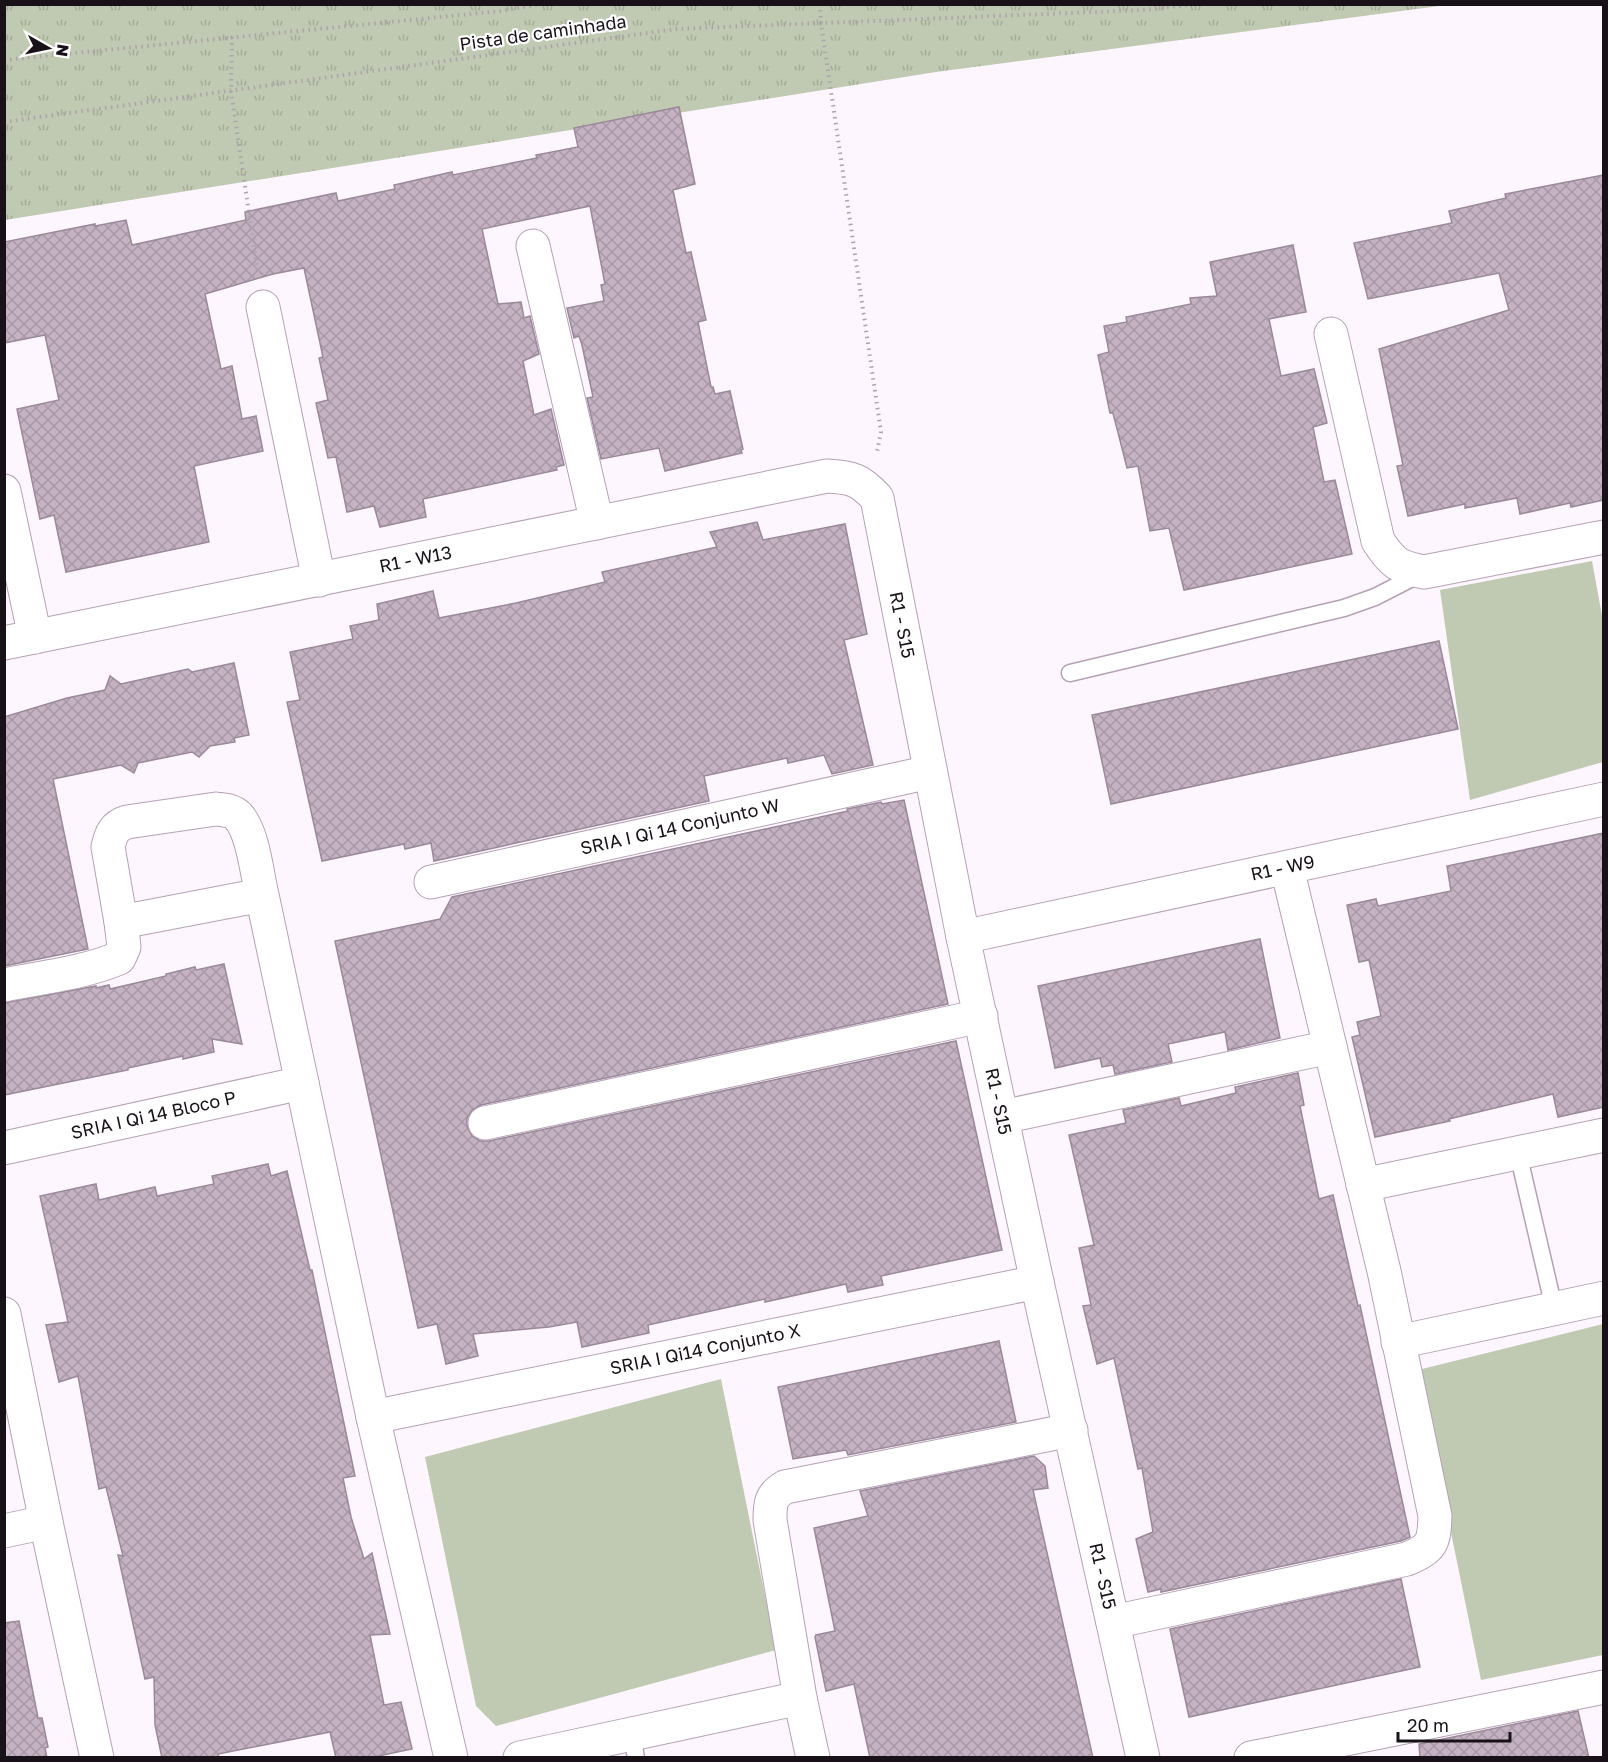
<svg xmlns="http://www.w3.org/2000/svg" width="1608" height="1762" font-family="'Golos Text',sans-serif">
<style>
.grass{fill:url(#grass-tufts)}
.green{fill:#c0cab2}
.building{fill:url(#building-cross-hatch);stroke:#9a8999;stroke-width:1.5}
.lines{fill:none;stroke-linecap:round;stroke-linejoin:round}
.lane-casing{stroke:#b4a2b4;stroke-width:19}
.street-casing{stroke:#b4a2b4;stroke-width:35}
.path{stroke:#aba4ab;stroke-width:4;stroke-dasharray:1.5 4.5;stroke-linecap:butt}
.lane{stroke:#fff;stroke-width:16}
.street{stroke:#fff;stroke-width:33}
.labels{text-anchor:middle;stroke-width:4.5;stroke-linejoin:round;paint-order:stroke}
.street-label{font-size:18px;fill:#181218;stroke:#fff}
</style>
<defs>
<pattern id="grass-tufts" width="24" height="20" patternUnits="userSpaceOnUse" patternTransform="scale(1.5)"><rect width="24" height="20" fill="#c0cab2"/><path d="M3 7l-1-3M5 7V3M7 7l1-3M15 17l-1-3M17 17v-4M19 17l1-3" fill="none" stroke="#a4ac98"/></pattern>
<pattern id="building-cross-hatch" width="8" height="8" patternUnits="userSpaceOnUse" patternTransform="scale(1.5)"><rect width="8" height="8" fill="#c4b2c3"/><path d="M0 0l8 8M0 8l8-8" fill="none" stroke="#a898a7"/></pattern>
</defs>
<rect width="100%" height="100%" fill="#fef6fe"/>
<path class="grass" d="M 5,5 L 1447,5 L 936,72 L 5,220 Z"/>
<g class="green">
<path d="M 1592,561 L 1603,621 L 1603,762 L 1470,800 L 1440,590 Z"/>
<path d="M 1603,1324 L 1603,1655 L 1481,1680 L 1418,1370 Z"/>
<path d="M 721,1379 L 776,1650 L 496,1726 L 476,1706 L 425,1457 Z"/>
</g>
<g class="building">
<path d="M 679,107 L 695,184 L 673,190 L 686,253 L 691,252 L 706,320 L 698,322 L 711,387 L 713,387 L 715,394 L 730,391 L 743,449 L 741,450 L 742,453 L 665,471 L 659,448 L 601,459 L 587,398 L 593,397 L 582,345 L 579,336 L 574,338 L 567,308 L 604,301 L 601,285 L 605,284 L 590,206 L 482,229 L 498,304 L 521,302 L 524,318 L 530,316 L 539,354 L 523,361 L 534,415 L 551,409 L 564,465 L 556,467 L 557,470 L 423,499 L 426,517 L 380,527 L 374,506 L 347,512 L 336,457 L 328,458 L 316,403 L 328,400 L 319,358 L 323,357 L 304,268 L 273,274 L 205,294 L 221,369 L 232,366 L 242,419 L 256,416 L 263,451 L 194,466 L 209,542 L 66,572 L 54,515 L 40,519 L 17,409 L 59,400 L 45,335 L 4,343 L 4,242 L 95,224 L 95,226 L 126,220 L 132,245 L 246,220 L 245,212 L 336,193 L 338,201 L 395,189 L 394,185 L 452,172 L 453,175 L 537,158 L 536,155 L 578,147 L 574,128 Z"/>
<path d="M 1604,175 L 1604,500 L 1571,507 L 1570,503 L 1520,514 L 1517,498 L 1465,508 L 1465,504 L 1408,516 L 1397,466 L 1403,465 L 1379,349 L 1509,310 L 1499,273 L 1368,299 L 1354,243 L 1452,223 L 1449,211 L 1506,198 L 1505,194 Z"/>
<path d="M 1293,245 L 1306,312 L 1269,319 L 1281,376 L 1314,369 L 1327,423 L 1313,427 L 1324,482 L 1335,480 L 1352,554 L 1184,590 L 1169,528 L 1150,531 L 1138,466 L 1127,468 L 1113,413 L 1110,413 L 1098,355 L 1109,352 L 1104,326 L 1127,322 L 1126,317 L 1191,304 L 1190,298 L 1217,296 L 1210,262 Z"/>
<path d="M 757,522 L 763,540 L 845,524 L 867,634 L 844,640 L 873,765 L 832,774 L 824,755 L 788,763 L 787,758 L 704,776 L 709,801 L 434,861 L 431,843 L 405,849 L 404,844 L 322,861 L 287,702 L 300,700 L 290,652 L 353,639 L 350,626 L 379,620 L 377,604 L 433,591 L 439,618 L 516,603 L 605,582 L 602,572 L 717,547 L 710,532 Z"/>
<path d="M 1439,641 L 1458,729 L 1111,804 L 1092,715 Z"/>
<path d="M 234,663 L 249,735 L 234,738 L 235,742 L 210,746 L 199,757 L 192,752 L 138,763 L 134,773 L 121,765 L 53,779 L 88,949 L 4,966 L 4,717 L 67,698 L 105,690 L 110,676 L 121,684 L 188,669 L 192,672 Z"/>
<path d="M 904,800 L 948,1004 L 481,1105 L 472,1110 L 467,1118 L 467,1126 L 472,1136 L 480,1141 L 489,1141 L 956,1041 L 1002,1250 L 881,1276 L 883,1285 L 848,1292 L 846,1284 L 765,1302 L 765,1299 L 648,1325 L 649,1333 L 582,1347 L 577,1322 L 549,1327 L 473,1334 L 478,1356 L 446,1364 L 437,1324 L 418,1328 L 335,941 L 440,919 L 452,897 L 848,811 L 847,809 L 881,802 L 882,804 Z"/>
<path d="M 1604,833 L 1604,1107 L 1558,1117 L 1553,1094 L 1449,1119 L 1450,1121 L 1375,1137 L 1352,1037 L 1360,1035 L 1357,1022 L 1381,1016 L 1369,960 L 1359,962 L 1347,905 L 1376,899 L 1378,906 L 1451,891 L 1447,866 Z"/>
<path d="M 1260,939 L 1280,1038 L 1228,1050 L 1225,1032 L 1168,1044 L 1172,1062 L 1115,1074 L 1113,1065 L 1102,1067 L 1100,1058 L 1055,1068 L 1038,986 Z"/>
<path d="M 224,964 L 242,1044 L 212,1039 L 214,1052 L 183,1059 L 183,1056 L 128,1068 L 128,1070 L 4,1095 L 4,1003 L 96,986 L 96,988 L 109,985 L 110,989 L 166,976 L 166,974 L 195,967 L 196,970 Z"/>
<path d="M 1298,1073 L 1304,1105 L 1300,1106 L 1319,1199 L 1333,1195 L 1358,1306 L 1360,1305 L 1410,1537 L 1401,1541 L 1161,1592 L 1161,1589 L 1148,1592 L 1136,1539 L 1153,1532 L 1142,1468 L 1138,1469 L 1114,1358 L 1097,1364 L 1083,1306 L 1091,1305 L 1079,1248 L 1094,1245 L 1069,1135 L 1126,1123 L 1123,1110 L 1179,1098 L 1181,1106 L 1236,1093 L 1235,1087 Z"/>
<path d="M 268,1164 L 271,1176 L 287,1171 L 310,1270 L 312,1270 L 355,1476 L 343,1478 L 351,1517 L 364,1559 L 372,1553 L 390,1634 L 370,1635 L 384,1705 L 401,1702 L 412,1749 L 369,1758 L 336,1758 L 330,1732 L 218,1754 L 219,1758 L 162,1758 L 155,1725 L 154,1677 L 145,1679 L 118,1555 L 123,1556 L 106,1487 L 99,1489 L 78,1376 L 59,1382 L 46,1325 L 68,1322 L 40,1196 L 96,1184 L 99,1200 L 155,1187 L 157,1196 L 214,1184 L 212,1176 Z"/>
<path d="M 999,1341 L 1016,1422 L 848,1455 L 846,1450 L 793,1459 L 778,1387 Z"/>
<path d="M 1034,1456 L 1045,1466 L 1048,1488 L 1033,1490 L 1093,1758 L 870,1758 L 854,1684 L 826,1691 L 815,1637 L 816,1635 L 835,1631 L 814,1528 L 868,1516 L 860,1491 Z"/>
<path d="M 1401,1579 L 1420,1667 L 1189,1717 L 1170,1629 Z"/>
<path d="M 19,1621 L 38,1718 L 42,1718 L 48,1747 L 45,1748 L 47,1758 L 4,1758 L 4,1623 Z"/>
<path d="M 1578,1711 L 1589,1758 L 1420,1758 L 1419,1744 Z"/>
</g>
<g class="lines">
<defs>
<g id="lane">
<path d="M 1070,673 L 1344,608 L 1375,597 L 1420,574"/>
<path d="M 1518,1153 L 1554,1308"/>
<path d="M 632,1734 L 636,1758"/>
</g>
<g id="street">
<path d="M 533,246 L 597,523"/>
<path d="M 263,307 L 319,580"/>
<path d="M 1331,334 L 1378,541 C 1393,563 1397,567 1424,572 L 1604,537"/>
<path d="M 4,491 L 35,637"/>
<path id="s1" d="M 4,643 L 827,476 C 852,477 860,480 877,498 L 963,937 L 1037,1282 L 1143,1758"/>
<path id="s2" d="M 431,882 L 930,772"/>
<path d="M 262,895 L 121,922 L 108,847 C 111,834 114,826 127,822 L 216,809 C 224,810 232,810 238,816 C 253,832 257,874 262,895 L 373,1417 L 451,1758"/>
<path id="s3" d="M 963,937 L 1604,799"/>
<path d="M 4,985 C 43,977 84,973 119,958 L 124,947 L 121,922"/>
<path d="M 1002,1117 L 1330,1047"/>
<path d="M 485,1123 L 981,1016"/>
<path id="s4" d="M 4,1148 L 302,1083"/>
<path d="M 1363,1185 L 1604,1135"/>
<path d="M 4,1314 L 46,1522 L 97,1758"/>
<path d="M 1398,1342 L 1604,1298"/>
<path id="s5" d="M 373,1417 L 1037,1282"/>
<path d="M 4,1531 L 46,1522"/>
<path d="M 1113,1622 L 1407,1559 C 1432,1548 1434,1544 1435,1516 L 1384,1271 L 1287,868"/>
<path d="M 800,1698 L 770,1520 C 770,1504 770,1496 785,1487 L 1071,1430"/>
<path d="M 520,1758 L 800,1698 L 813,1758"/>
<path d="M 1251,1758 L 1604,1687"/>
</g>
</defs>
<use href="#lane" class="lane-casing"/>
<use href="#street" class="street-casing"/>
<g class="path">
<path d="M 820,4 L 821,23 L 881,432 L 877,452"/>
<path d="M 232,37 L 231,91 L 258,274"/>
<path d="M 4,60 L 501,11 L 540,4"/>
<path d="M 4,122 L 676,29 L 1143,10 L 1196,4"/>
</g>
<use href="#lane" class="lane"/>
<use href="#street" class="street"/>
</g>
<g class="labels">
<g class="street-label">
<text transform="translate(543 33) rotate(-8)" y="6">Pista de caminhada</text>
<text dy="6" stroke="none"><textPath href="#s1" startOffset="420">R1 - W13</textPath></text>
<text dy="6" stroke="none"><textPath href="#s1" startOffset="1026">R1 - S15</textPath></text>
<text dy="6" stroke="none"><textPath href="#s2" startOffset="255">SRIA I Qi 14 Conjunto W</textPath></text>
<text dy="6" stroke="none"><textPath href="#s3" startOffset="327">R1 - W9</textPath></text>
<text dy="6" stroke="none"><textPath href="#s1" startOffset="1512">R1 - S15</textPath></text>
<text dy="6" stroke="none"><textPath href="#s4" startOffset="153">SRIA I Qi 14 Bloco P</textPath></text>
<text dy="6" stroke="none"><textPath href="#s5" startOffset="339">SRIA I Qi14 Conjunto X</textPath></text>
<text dy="6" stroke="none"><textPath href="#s1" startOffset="1998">R1 - S15</textPath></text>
</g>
</g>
<rect width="1608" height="1762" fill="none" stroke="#181218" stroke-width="12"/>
<g transform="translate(48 48) rotate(99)" stroke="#ffffff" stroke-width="4.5" paint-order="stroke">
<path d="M0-4.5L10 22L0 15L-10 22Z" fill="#181218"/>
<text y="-9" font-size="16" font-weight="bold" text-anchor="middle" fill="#181218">N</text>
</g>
<path d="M1398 1732v9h112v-9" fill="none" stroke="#181218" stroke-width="3"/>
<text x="1407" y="1732" font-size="18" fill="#181218" stroke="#ffffff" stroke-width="4.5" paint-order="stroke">20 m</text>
</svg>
